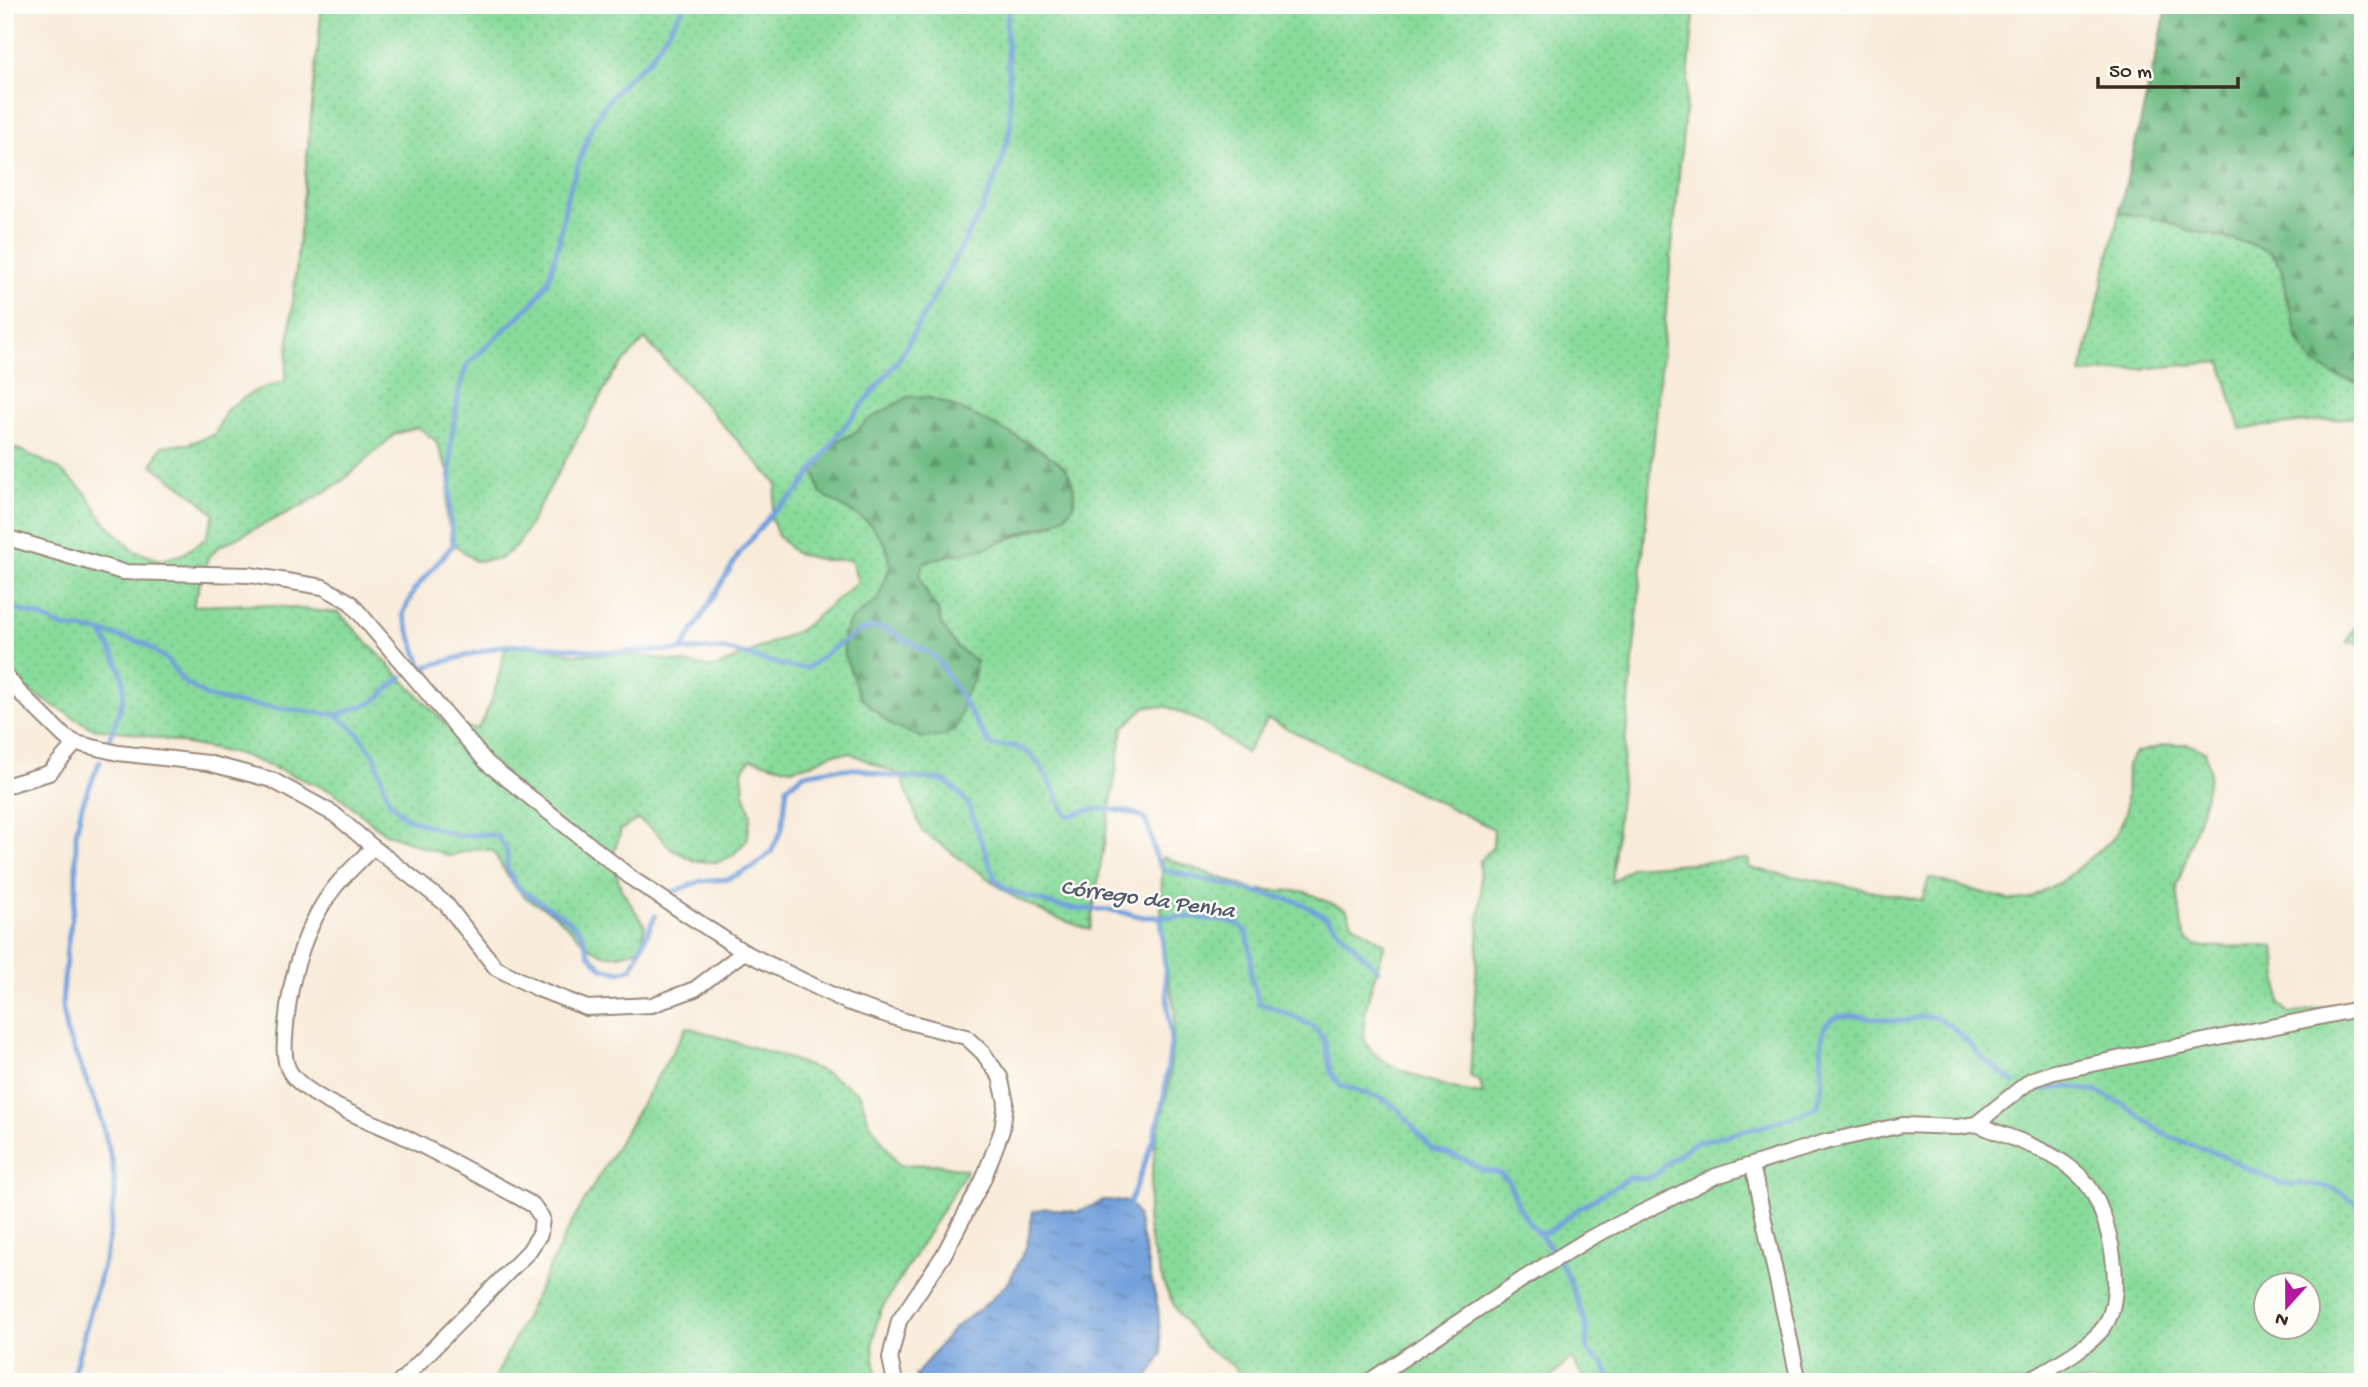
<svg xmlns="http://www.w3.org/2000/svg" width="2368" height="1387" font-family="'Gochi Hand',sans-serif">
<style>
.grass{fill:url(#grass-dots);stroke:#62825c;stroke-width:2;fill-rule:evenodd}
.forest{fill:url(#forest-firs);stroke:#547250;stroke-width:2}
.water{fill:url(#water-ripples);stroke:#57667d;stroke-width:2}
.lines{fill:none;stroke-linecap:round;stroke-linejoin:round}
.stream{stroke:#73a1dc;stroke-width:5}
.street-casing{stroke:#9a8a7c;stroke-width:18}
.street{stroke:#fff;stroke-width:14}
.labels{text-anchor:middle;stroke-width:5;stroke-linejoin:round;paint-order:stroke}
.water-label{font-size:23px;font-style:italic;fill:#515a6a;stroke:#fdfcf7}
</style>
<defs>
<pattern id="grass-dots" width="8" height="8" patternUnits="userSpaceOnUse" patternTransform="scale(1.75)"><rect width="8" height="8" fill="#89db9b"/><path d="M2 2h.1M6 6h.1" fill="none" stroke="#77bc85" stroke-width="1.8" stroke-linecap="round"/></pattern>
<pattern id="forest-firs" width="22" height="20" patternUnits="userSpaceOnUse" patternTransform="scale(1.75)"><rect width="22" height="20" fill="#6ebb83"/><path d="M5 1l3.5 6h-7zM16 11l3.5 6h-7z" fill="#5c986b"/></pattern>
<pattern id="water-ripples" width="26" height="14" patternUnits="userSpaceOnUse" patternTransform="scale(1.75)"><rect width="26" height="14" fill="#73a1dc"/><path d="M2 4q2-2 4 0t4 0M15 11q2-2 4 0t4 0" fill="none" stroke="#6083b2"/></pattern>
</defs>
<rect width="100%" height="100%" fill="#fdfcf7"/>
<filter id="ink" filterUnits="userSpaceOnUse"><feTurbulence type="fractalNoise" baseFrequency=".0143" numOctaves="2"/><feDisplacementMap in="SourceGraphic" scale="14" xChannelSelector="R" yChannelSelector="G"/><feConvolveMatrix kernelMatrix="1 2 1 2 8 2 1 2 1" color-interpolation-filters="sRGB"/></filter>
<filter id="wash" filterUnits="userSpaceOnUse"><feTurbulence type="fractalNoise" baseFrequency=".00686" numOctaves="4" result="noise"/><feDisplacementMap in="SourceGraphic" scale="28" xChannelSelector="R" yChannelSelector="G"/><feGaussianBlur stdDeviation="1.57" result="paint"/><feColorMatrix in="noise" values="0 0 0 0 0 0 0 0 0 0 0 0 0 0 0 0 0 1.4 0 .05"/><feComposite in="paint" operator="in"/></filter>
<g filter="url(#wash)">
<rect width="100%" height="100%" fill="#f8ebd9"/>
<g class="grass">
<path d="M 322,5 L 1695,5 L 1612,882 L 1632,867 L 1749,859 L 1749,868 L 1922,900 L 1929,878 L 2010,900 L 2028,899 L 2062,881 L 2114,838 L 2126,814 L 2127,765 L 2135,753 L 2171,744 L 2188,744 L 2205,751 L 2210,770 L 2205,798 L 2177,887 L 2182,929 L 2186,938 L 2194,944 L 2203,947 L 2275,946 L 2280,1003 L 2289,1014 L 2363,1000 L 2363,1382 L 1586,1382 L 1571,1358 L 1546,1382 L 1244,1382 L 1235,1367 L 1206,1348 L 1178,1313 L 1164,1285 L 1151,1245 L 1147,1219 L 1156,1140 L 1169,1085 L 1175,1011 L 1161,942 L 1162,857 L 1255,890 L 1303,891 L 1347,910 L 1352,923 L 1385,944 C 1378,967 1357,1021 1366,1043 C 1377,1069 1457,1091 1483,1094 L 1480,1081 L 1470,1076 L 1481,892 L 1479,862 L 1493,847 L 1494,829 L 1268,719 L 1246,753 L 1202,722 L 1168,707 L 1146,706 L 1123,728 L 1090,930 L 1051,916 L 1012,896 L 922,831 L 901,776 L 850,753 L 832,754 L 811,764 L 791,769 L 751,759 L 742,771 L 744,792 L 751,814 L 747,840 L 732,856 L 718,862 L 695,861 L 671,849 L 656,832 L 638,819 L 621,830 L 612,859 L 621,889 L 645,926 L 641,947 C 595,972 583,935 551,912 C 544,907 535,904 528,899 C 512,888 503,867 493,851 L 476,848 L 450,856 L 425,848 L 383,832 L 334,792 L 242,755 L 127,732 L 92,728 L 17,684 L 5,665 L 5,446 L 20,450 L 58,468 L 86,493 L 103,520 L 134,551 L 161,560 L 183,554 L 206,538 L 214,514 L 197,498 L 152,465 L 162,446 L 188,444 L 215,434 L 227,409 L 255,391 L 285,381 ZM 645,339 L 777,484 L 771,517 L 778,536 L 795,553 L 823,560 L 851,560 L 858,582 L 800,630 L 714,668 L 632,654 L 573,654 L 525,643 L 505,649 C 499,676 493,706 477,729 L 446,724 L 339,613 L 257,604 L 193,606 L 208,558 L 220,546 L 305,504 L 341,482 L 395,434 L 418,427 L 436,441 L 450,475 L 446,515 L 455,545 L 475,561 L 500,559 L 518,545 L 613,374 ZM 908,397 L 931,398 L 1013,434 L 1044,452 L 1065,468 L 1056,524 C 1030,530 1007,541 982,548 C 961,555 944,554 924,563 L 919,575 L 929,598 L 938,610 L 941,624 L 974,679 L 962,700 L 962,711 L 923,737 L 892,726 L 880,714 L 850,621 L 878,599 L 890,567 L 886,545 L 868,522 L 820,493 L 831,444 L 853,434 ZM 2266,1286 L 2308,1286 L 2308,1328 L 2266,1328 Z"/>
<path d="M 2119,213 L 2160,218 L 2188,230 L 2249,243 L 2272,253 L 2281,268 L 2287,304 L 2336,376 L 2363,384 L 2363,416 L 2240,429 L 2221,362 L 2081,374 Z"/>
<path d="M 2363,612 L 2363,644 L 2347,642 Z"/>
<path d="M 687,1027 L 790,1059 L 824,1072 L 860,1094 L 869,1122 L 899,1165 L 936,1164 L 967,1170 L 881,1310 C 871,1338 871,1353 879,1382 L 493,1382 L 572,1222 Z"/>
</g>
<g class="forest">
<path d="M 2168,5 L 2363,5 L 2363,384 L 2336,376 L 2312,362 L 2298,341 L 2281,268 L 2272,253 L 2249,243 L 2188,230 L 2160,219 L 2119,213 Z"/>
<path d="M 908,397 C 915,397 923,396 929,398 C 950,401 1054,453 1066,469 C 1074,481 1079,503 1068,513 C 1054,527 1046,524 1030,530 C 1009,537 991,548 970,552 C 951,556 943,555 924,563 L 919,576 L 929,598 L 938,610 L 941,624 L 958,648 L 976,661 L 974,679 L 962,700 L 962,711 L 956,728 L 944,736 L 923,738 L 892,726 L 860,697 L 844,654 L 843,635 L 850,621 L 878,599 L 890,567 L 886,545 L 868,522 L 820,493 L 814,469 L 831,444 L 853,434 L 868,420 Z"/>
</g>
<path class="water" d="M 1105,1200 L 1130,1202 L 1137,1215 L 1158,1308 L 1162,1355 L 1148,1378 L 1142,1382 L 918,1382 L 915,1376 L 953,1329 L 985,1305 L 1009,1282 L 1027,1245 L 1033,1211 L 1046,1208 L 1078,1212 Z"/>
<g class="lines">
<g class="stream">
<path d="M 5,607 L 37,615 L 63,627 L 101,632 L 144,643 L 167,660 L 184,682 L 208,697 L 235,703 L 337,715 L 358,733 L 375,756 L 389,801 L 406,818 L 458,836 L 486,834 L 498,836 L 507,851 L 507,868 L 518,888 L 566,918 L 581,932 L 589,954 L 602,968 L 620,972 L 632,968 L 655,916"/>
<path d="M 101,632 C 131,682 129,688 108,742"/>
<path d="M 682,649 L 739,554 L 773,512 L 798,492 L 838,435 L 900,358 L 984,206 L 1002,161 L 1011,124 L 1006,24 L 1011,5"/>
<path d="M 422,667 L 403,614 L 414,590 L 453,545 L 450,517 L 451,443 L 459,391 L 467,365 L 534,302 L 548,281 L 559,242 L 567,197 L 592,125 L 608,101 L 626,80 L 649,60 L 685,5"/>
<path d="M 418,669 L 501,646 L 535,645 L 609,652 L 724,649 L 790,667 L 807,668 L 836,646 L 860,631 L 876,627 L 889,630 L 937,658 L 990,745 C 998,747 1005,745 1013,746 C 1043,753 1052,791 1067,815 L 1070,816 C 1093,806 1117,808 1141,816 C 1155,827 1148,853 1164,870 L 1299,902 L 1327,918 L 1378,970"/>
<path d="M 337,715 L 374,702 L 402,677"/>
<path d="M 675,891 L 701,881 L 728,879 L 754,867 L 771,852 L 782,829 L 787,787 L 804,774 L 832,769 L 860,769 L 887,776 L 943,780 L 957,791 L 968,804 L 995,879 L 1007,890 L 1058,906 L 1078,909 L 1111,910 L 1144,917 L 1194,917 L 1237,923 L 1247,932 L 1251,954 L 1251,976 L 1259,1003 L 1282,1011 L 1313,1026 L 1324,1038 L 1331,1072 L 1340,1085 L 1384,1099 L 1398,1109 L 1432,1149 L 1463,1159 L 1483,1170 L 1497,1172 L 1508,1180 L 1519,1207 L 1528,1221 L 1555,1252 L 1570,1281 L 1586,1324 L 1588,1352 L 1595,1359 L 1604,1363 L 1611,1382"/>
<path d="M 2033,1090 L 2071,1087 L 2098,1092 L 2124,1105 L 2169,1137 L 2216,1153 L 2281,1184 L 2309,1184 L 2335,1189 L 2363,1207"/>
<path d="M 1129,1208 L 1130,1202 L 1154,1139 L 1164,1096 L 1171,1043 L 1161,917"/>
<path d="M 1537,1233 L 1547,1232 L 1554,1228 L 1578,1209 L 1629,1178 L 1647,1179 L 1658,1173 L 1666,1164 L 1694,1143 L 1770,1124 L 1816,1108 C 1830,1082 1814,1041 1827,1024 C 1830,1021 1836,1017 1841,1016 C 1852,1013 1886,1021 1900,1021 C 1915,1022 1920,1010 1941,1020 C 1960,1029 1972,1050 1988,1063 C 1997,1070 2007,1075 2014,1083"/>
<path d="M 71,1382 L 107,1250 L 115,1194 L 113,1166 L 99,1111 L 66,1031 L 62,1004 L 67,947 L 76,891 L 76,833 L 82,805 L 100,761"/>
</g>
</g>
</g>
<g filter="url(#ink)">
<g class="lines">
<defs>
<g id="street">
<path d="M 5,537 L 123,572 L 250,575 L 323,587 L 350,602 L 487,763 L 634,880 L 744,952 L 847,1002 L 905,1021 L 966,1037 L 983,1053 L 1000,1077 L 1006,1102 L 1002,1130 L 983,1180 L 943,1256 L 899,1321 L 890,1358 L 895,1382"/>
<path d="M 5,674 L 17,690 L 65,737 L 76,743 L 118,753 L 208,763 L 272,780 L 334,814 L 373,847 L 446,904 L 496,968 L 536,988 L 587,1008 L 652,1005 L 695,989 L 744,952"/>
<path d="M 5,786 L 49,773 L 76,743"/>
<path d="M 373,847 C 362,859 350,870 339,882 C 306,921 290,975 286,1025 C 285,1039 282,1059 290,1072 C 308,1100 375,1122 405,1137 C 448,1159 491,1182 533,1205 L 542,1218 L 540,1234 L 529,1251 L 400,1382"/>
<path d="M 1976,1124 C 2003,1135 2039,1146 2064,1163 C 2071,1168 2082,1177 2087,1184 C 2110,1214 2127,1295 2104,1327 C 2089,1348 2048,1369 2026,1382"/>
<path d="M 1752,1165 L 1799,1382"/>
<path d="M 1368,1382 L 1523,1279 L 1592,1237 L 1716,1176 L 1825,1142 L 1903,1125 L 1958,1127 L 1976,1124 L 2031,1080 L 2054,1072 L 2363,1008"/>
</g>
</defs>
<use href="#street" class="street-casing"/>
<use href="#street" class="street"/>
</g>
</g>
<g class="labels">
<g class="water-label">
<text transform="translate(1148 897) rotate(8)" y="8">Córrego da Penha</text>
</g>
</g>
<rect width="2368" height="1387" fill="none" stroke="#fdfcf7" stroke-width="28"/>
<g transform="translate(2287 1306) rotate(201)"><circle r="33" fill="#fdfcf7" stroke="#afa8a0" stroke-width="2"/>
<path d="M0-5L12 26L0 18L-12 26Z" fill="#b5179e"/>
<text y="-10" font-size="19" font-weight="bold" text-anchor="middle" fill="#3b2a1e">N</text>
</g>
<path d="M2098 77v10h140v-10" fill="none" stroke="#3b2a1e" stroke-width="3.5"/>
<text x="2109" y="77" font-size="21" fill="#3b2a1e" stroke="#fdfcf7" stroke-width="5" paint-order="stroke">50 m</text>
</svg>
